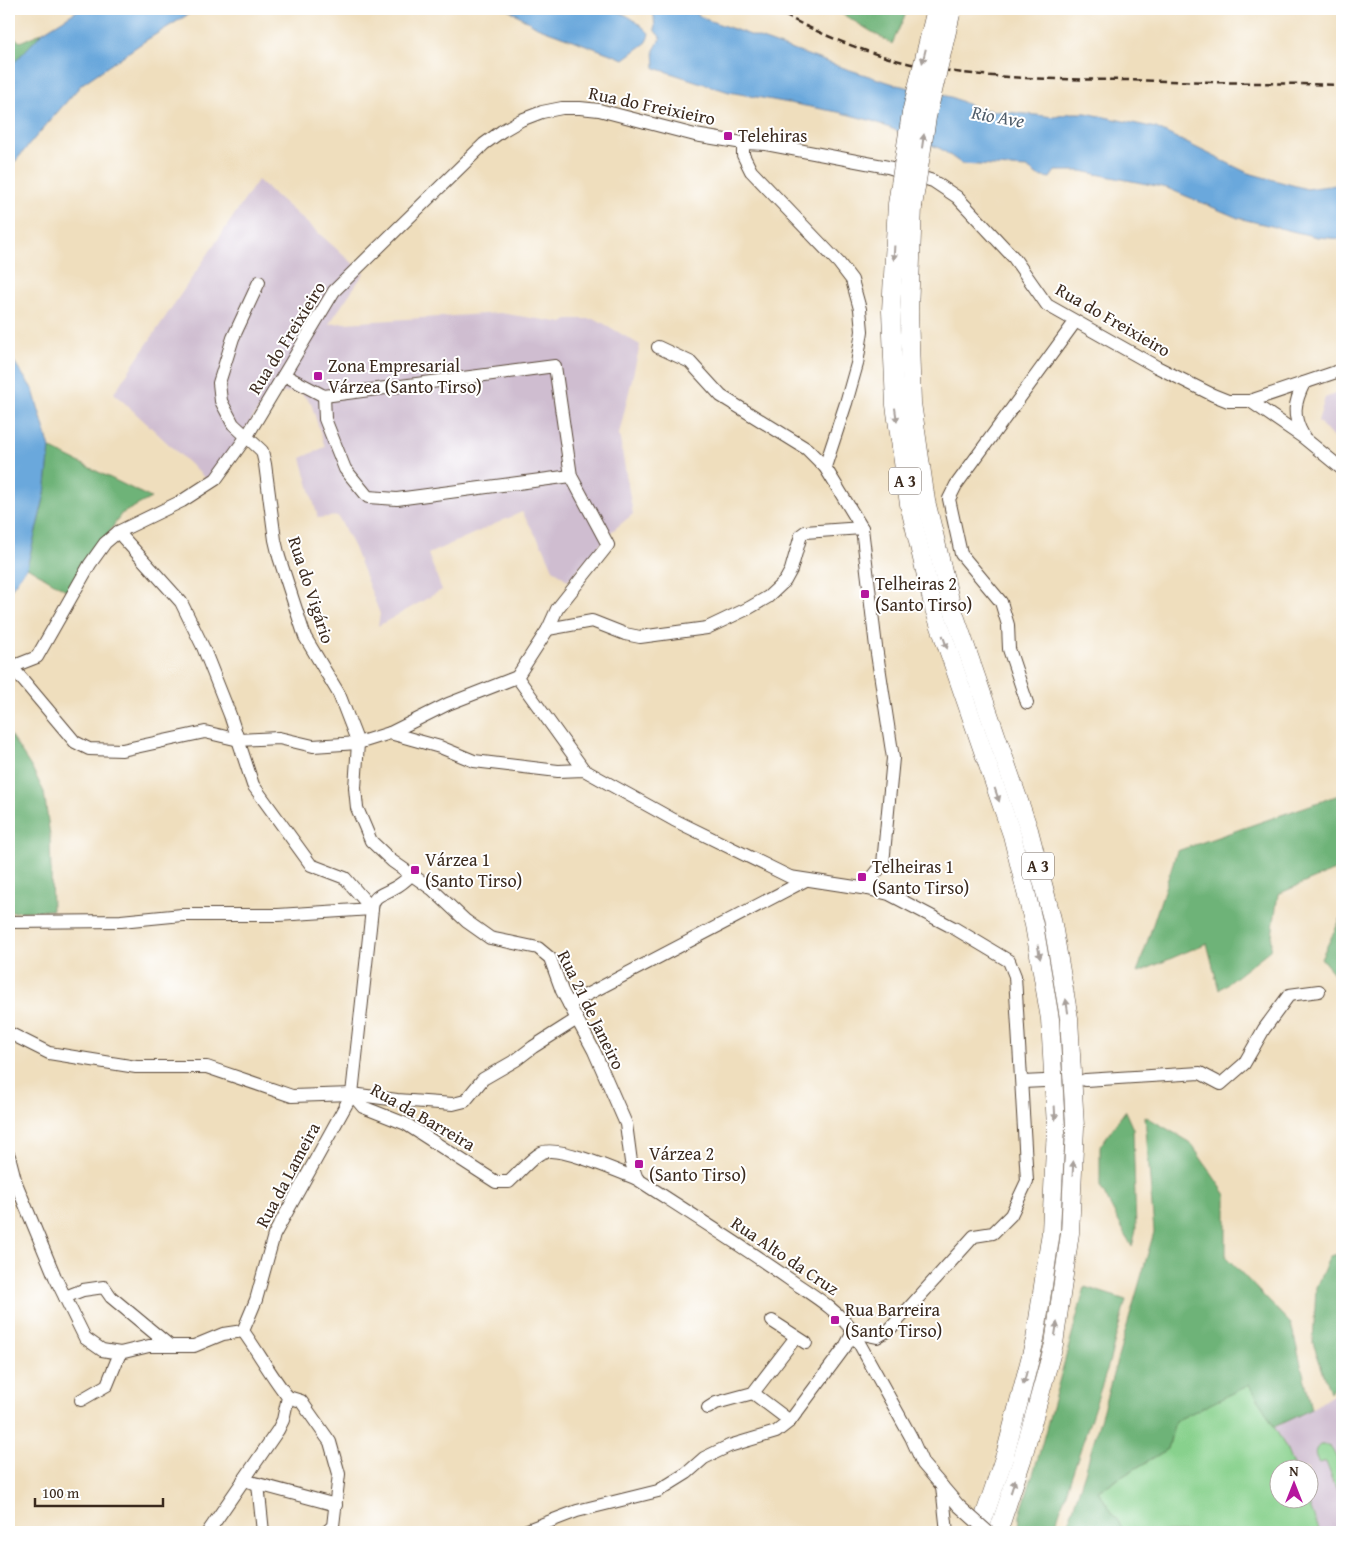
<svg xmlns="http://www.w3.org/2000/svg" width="1351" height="1541" font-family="'Gentium Book Plus',serif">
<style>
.industrial{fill:#cfbdd0;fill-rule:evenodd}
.green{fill:#88d18d;stroke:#627e56}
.forest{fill:#6eb378;stroke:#546e4b}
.water{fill:#6aa8dc;stroke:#52697d}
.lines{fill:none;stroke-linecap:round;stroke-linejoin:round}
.minor-casing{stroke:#564536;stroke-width:14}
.highway-casing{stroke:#564536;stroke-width:19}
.minor{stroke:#fff;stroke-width:12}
.highway{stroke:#fff;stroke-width:18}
.rail{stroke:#3b2a1e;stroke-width:2.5;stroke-dasharray:8 4;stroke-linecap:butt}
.minor-bridge-casing{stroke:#564536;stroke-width:14;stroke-linecap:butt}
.highway-bridge-casing{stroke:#564536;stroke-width:19;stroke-linecap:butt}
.minor-bridge{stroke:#fff;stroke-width:12}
.highway-bridge{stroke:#fff;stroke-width:18}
.oneway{fill:#a79f9a}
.poi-dot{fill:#b5179e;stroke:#fff;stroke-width:2}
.labels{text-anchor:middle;stroke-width:4;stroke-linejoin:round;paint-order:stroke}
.shield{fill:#fff;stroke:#766a62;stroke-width:1}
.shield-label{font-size:16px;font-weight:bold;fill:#3b2a1e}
.street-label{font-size:18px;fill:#3b2a1e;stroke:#fff}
.poi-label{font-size:18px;fill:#3b2a1e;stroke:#fff;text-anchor:start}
.water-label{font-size:19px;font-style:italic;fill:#4e5c6a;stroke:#fff}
</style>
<rect width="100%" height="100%" fill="#fff"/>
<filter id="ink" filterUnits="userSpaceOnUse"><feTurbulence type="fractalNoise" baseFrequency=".02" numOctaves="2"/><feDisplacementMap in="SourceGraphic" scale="10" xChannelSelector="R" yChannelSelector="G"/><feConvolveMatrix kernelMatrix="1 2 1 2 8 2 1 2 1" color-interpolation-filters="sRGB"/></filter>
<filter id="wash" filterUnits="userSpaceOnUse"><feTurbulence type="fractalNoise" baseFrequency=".0096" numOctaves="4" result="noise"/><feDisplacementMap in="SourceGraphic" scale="20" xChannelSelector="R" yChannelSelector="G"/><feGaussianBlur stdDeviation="1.12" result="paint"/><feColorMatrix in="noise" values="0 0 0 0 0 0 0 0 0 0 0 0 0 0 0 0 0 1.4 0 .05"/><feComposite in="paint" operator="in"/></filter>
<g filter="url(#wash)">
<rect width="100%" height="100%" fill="#efdebd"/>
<g class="industrial">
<path d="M 258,180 L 364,273 L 329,324 L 500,313 L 563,323 L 569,319 L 596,319 L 640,345 L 619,434 L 633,514 L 611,532 L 568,581 L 553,569 L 543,546 L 542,546 L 522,512 L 428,554 L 442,590 L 378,626 L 380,614 L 354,548 L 338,516 L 318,518 L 301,458 L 325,447 L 311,403 L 301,393 L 290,392 L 269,394 L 224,461 L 206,479 L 114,393 Z"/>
<path d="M 1342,391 L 1342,448 L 1318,421 L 1325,398 Z"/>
<path d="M 1250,1384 L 1275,1427 L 1311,1409 L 1342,1389 L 1342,1532 L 1125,1532 L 1168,1449 L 1175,1421 ZM 1278,1468 L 1308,1468 L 1308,1498 L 1278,1498 Z"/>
</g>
<g class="green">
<path d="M 1250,1384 L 1285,1446 L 1294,1468 L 1278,1468 L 1278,1498 L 1307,1499 L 1320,1532 L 1125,1532 L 1098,1491 L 1168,1449 L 1175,1421 Z"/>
<path d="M 1320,1445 L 1328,1445 C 1342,1458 1342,1486 1342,1504 L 1326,1462 L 1319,1464 C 1316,1457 1312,1451 1320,1445 Z"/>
</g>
<g class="forest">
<path d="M 834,9 L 908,9 L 892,44 Z"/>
<path d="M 9,32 L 20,42 L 43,32 L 9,71 Z"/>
<path d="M 50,448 L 151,498 L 121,514 L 71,593 L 27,567 L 45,494 Z"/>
<path d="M 9,733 L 33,770 L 44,792 L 50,836 L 52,910 L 9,912 Z"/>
<path d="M 1342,794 L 1342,867 L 1278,894 L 1270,950 L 1219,990 L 1207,943 L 1137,973 L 1177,851 Z"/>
<path d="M 1342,916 L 1342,995 L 1337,977 L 1321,958 Z"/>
<path d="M 1125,1111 L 1133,1129 L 1136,1230 L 1132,1247 L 1100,1186 L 1100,1146 Z"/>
<path d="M 1145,1116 L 1190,1142 L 1226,1195 L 1226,1257 L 1291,1324 L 1312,1409 L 1274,1427 L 1250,1385 L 1175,1421 L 1168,1449 L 1098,1491 L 1125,1532 L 1065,1532 L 1085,1472 L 1154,1232 Z"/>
<path d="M 1342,1253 L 1342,1378 L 1330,1392 L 1313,1343 L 1316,1287 L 1330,1256 Z"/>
<path d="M 1085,1287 L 1126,1300 L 1107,1370 L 1053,1532 L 1019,1532 L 1020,1515 L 1038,1458 Z"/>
</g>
<g class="water">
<path d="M 80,9 L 197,9 L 145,41 L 82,84 L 34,139 L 13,164 L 9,173 L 9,68 L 43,32 Z"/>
<path d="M 508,9 L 597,9 C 603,11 607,10 613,11 C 626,12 640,24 649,33 L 647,42 L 624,59 L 537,27 Z"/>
<path d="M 650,9 L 689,9 L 705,19 L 847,69 L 897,85 L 951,97 L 978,109 L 1055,117 L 1071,113 L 1086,113 L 1156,128 L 1248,173 L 1307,189 L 1342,184 L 1342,239 L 1317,237 L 1238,218 L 1167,188 L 1081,171 L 1055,171 L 1050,178 L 1038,176 L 1027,168 L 962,164 L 941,149 L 873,121 L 838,112 L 729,92 L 655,68 L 654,50 L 661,38 L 655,31 L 654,16 Z"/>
<path d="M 9,354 L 33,390 L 50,448 L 45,494 L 27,567 L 9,592 Z"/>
</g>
</g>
<g filter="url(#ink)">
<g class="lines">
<defs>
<g id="minor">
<path d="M 743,143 L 743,155 L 751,171 L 839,263 L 852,280 L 860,309 L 862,331 L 857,364 L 846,403 L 825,467 L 862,528 L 876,647 L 893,758 L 883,864 L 871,879 L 868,889"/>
<path d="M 259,282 L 233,338 L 219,383 L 221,401 L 233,424 L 262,451 L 265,464 L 275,540 L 279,557 L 305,637 L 339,694 L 358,743 L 355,788 L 357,808 L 371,841 L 392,861 L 432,889 L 466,921 L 490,938 L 538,948 L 550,958 L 562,991 L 594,1051 L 626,1124 L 631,1162 L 637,1179"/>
<path d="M 658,347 L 690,362 L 721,396 L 807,449 L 825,467"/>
<path d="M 284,375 L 324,396 L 555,366 L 571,476 L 608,545 L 557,609 L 548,629 L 517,677"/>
<path d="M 324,396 L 325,419 L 345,469 L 368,497 L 397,499 L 571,476"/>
<path d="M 1250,401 L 1304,438 L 1342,469"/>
<path d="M 1303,435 C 1292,416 1294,403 1304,383"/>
<path d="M 118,532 L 181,602 L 203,647 L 230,715 L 253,785 L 311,865 L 345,878 L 372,909 L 352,1094 L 274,1235 L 256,1300 L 243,1331"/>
<path d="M 548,629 L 592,621 L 625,634 L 640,637 L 707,628 L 749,608 L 768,597 L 785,581 L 791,570 L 801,535 L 805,532 L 862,528"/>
<path d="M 12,667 L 75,742 L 89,749 L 122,750 L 205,732 L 239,740 L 279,738 L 313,746 L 358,743 L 390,733 L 440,747 L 474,761 L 558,771 L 584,770 L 674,820 L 790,877 L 868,889 L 889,894 L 954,928 L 1009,961 L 1015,976 L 1027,1181 L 1011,1215 L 993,1233 L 974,1236 L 890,1329 L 877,1337 L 853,1332"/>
<path d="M 9,668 L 37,657 L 90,564 L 105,543 L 118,532 L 182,501 L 216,479 L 247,436 L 334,291 L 484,144 L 502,131 L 521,120 L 542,112 L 562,108 L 580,108 L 599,110 L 695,135 L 743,143 L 766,144 L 888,167 L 933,181 L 957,197 L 1014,258 L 1047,305 L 1157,367 L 1213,395 L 1228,401 L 1250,401 L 1342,370"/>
<path d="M 1027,703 L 1009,649 L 1008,625 L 1001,602 L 961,554 L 949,499 L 956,485 L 1075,322"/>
<path d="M 390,733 L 448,704 L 517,677 L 584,770"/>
<path d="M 9,922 L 121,921 L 182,915 L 278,915 L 372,909 C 373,894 383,895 394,888 C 400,885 406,880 411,875"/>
<path d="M 569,1004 L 806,880"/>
<path d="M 9,1033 L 49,1053 L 136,1067 L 207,1067 L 292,1096 L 352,1094 L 397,1100 L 453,1104 L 465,1101 L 483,1079 L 516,1060 L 533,1047 L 577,1019"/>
<path d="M 1085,1080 L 1200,1073 L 1221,1084 L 1244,1064 L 1264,1029 L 1289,995 L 1319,991"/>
<path d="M 1022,1082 L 1044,1081"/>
<path d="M 352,1094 L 363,1107 L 406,1124 L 496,1182 L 509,1182 C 518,1174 531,1158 541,1153 C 556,1144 620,1172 637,1179 C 688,1212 739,1244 789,1279 C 812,1295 837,1309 853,1332 L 911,1437 L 923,1464 L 959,1506"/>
<path d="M 9,1156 L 16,1183 L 55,1277 L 85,1338 L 102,1350 L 120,1353 L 149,1346 L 194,1346 L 223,1334 L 243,1331"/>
<path d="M 65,1297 L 83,1290 L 104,1287 L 111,1297 L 170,1346"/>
<path d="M 772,1321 L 806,1343"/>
<path d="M 753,1393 L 790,1421"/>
<path d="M 288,1397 L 301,1401 L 330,1442 L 339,1474 L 333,1526 L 326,1532"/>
<path d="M 81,1400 L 107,1385 L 120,1353"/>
<path d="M 708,1408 L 716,1403 L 753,1393 L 796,1337"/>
<path d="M 243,1480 L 336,1505"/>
<path d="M 258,1484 L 263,1532"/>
<path d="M 942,1486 L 947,1532"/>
<path d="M 208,1532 L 278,1430 L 283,1420 L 288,1397 C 271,1376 259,1353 243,1331"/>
<path d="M 522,1532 L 577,1511 L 658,1491 L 687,1473 L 704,1458 L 729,1446 L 776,1432 L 790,1421 L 845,1347 L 853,1332"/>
</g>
<g id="highway">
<path d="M 897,204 L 891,311 L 895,405 L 909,504 L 934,609 L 1012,835 L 1034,925 L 1050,1019 L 1056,1127 L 1051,1232 L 1035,1340 L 1005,1455 L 979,1532"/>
<path d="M 913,206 L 909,312 L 912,403 L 926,501 L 951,604 L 1029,830 L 1052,919 L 1069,1018 L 1075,1127 L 1070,1233 L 1054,1344 L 1022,1460 L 998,1532"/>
</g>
</defs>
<use href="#minor" class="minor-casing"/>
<use href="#highway" class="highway-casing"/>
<use href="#minor" class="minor"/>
<use href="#highway" class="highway"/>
<path class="rail" d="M 773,9 C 822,36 876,58 931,68 C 996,80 1062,79 1127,80 C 1199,82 1271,83 1342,85"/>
<defs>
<path id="minor-bridge" d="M 959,1506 L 988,1532"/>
<g id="highway-bridge">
<path d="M 897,204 L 911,113 L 936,9"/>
<path d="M 913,206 L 927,117 L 951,14"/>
</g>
</defs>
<use href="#minor-bridge" class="minor-bridge-casing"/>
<use href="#highway-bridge" class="highway-bridge-casing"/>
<use href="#minor-bridge" class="minor-bridge"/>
<use href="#highway-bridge" class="highway-bridge"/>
</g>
<defs><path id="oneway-solid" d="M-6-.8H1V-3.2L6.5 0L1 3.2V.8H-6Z" transform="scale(1.25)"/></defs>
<g class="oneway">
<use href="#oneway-solid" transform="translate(924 56) rotate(104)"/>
<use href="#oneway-solid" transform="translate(923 141) rotate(-82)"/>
<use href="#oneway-solid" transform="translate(894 253) rotate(93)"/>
<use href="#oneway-solid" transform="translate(896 415) rotate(82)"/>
<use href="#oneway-solid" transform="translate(945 642) rotate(71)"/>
<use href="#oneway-solid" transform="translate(997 795) rotate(71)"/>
<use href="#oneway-solid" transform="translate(1039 952) rotate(80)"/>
<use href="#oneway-solid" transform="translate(1067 1006) rotate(-99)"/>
<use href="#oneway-solid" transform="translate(1055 1113) rotate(87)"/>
<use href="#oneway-solid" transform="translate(1073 1168) rotate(-87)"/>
<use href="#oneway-solid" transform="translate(1056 1329) rotate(-81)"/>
<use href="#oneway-solid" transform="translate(1025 1378) rotate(105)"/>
<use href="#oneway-solid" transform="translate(1013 1486) rotate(-72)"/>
</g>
</g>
<g class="poi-dot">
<rect x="723" y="131" width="10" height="10" rx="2.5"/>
<rect x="313" y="371" width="10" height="10" rx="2.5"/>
<rect x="860" y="589" width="10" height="10" rx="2.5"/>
<rect x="410" y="865" width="10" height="10" rx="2.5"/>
<rect x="857" y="872" width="10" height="10" rx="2.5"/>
<rect x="634" y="1159" width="10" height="10" rx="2.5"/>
<rect x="830" y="1315" width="10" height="10" rx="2.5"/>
</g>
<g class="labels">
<g class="shield">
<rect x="889" y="467.5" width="32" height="27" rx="4"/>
<rect x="1022" y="852.5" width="32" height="27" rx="4"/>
</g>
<g class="shield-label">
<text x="905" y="487">A 3</text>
<text x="1038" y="872">A 3</text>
</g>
<g class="street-label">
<text transform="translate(652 106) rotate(12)" y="6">Rua do Freixieiro</text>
<text transform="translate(1113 320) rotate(30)" y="6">Rua do Freixieiro</text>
<text transform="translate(287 338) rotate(-58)" y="6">Rua do Freixieiro</text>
<text transform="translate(311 590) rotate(72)" y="6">Rua do Vigário</text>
<text transform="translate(591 1010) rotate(64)" y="6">Rua 21 de Janeiro</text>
<text transform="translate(423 1117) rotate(30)" y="6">Rua da Barreira</text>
<text transform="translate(288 1175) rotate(-62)" y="6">Rua da Lameira</text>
<text transform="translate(785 1256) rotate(34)" y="6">Rua Alto da Cruz</text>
</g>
<g class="poi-label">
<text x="738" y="142">Telehiras</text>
<text x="328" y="372">Zona Empresarial<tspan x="328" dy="21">Várzea (Santo Tirso)</tspan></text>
<text x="875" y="590">Telheiras 2<tspan x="875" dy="21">(Santo Tirso)</tspan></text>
<text x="425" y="866">Várzea 1<tspan x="425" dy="21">(Santo Tirso)</tspan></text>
<text x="872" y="873">Telheiras 1<tspan x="872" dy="21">(Santo Tirso)</tspan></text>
<text x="649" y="1160">Várzea 2<tspan x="649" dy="21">(Santo Tirso)</tspan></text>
<text x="845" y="1316">Rua Barreira<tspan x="845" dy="21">(Santo Tirso)</tspan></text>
</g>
<g class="water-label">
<text transform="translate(998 116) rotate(10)" y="7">Rio Ave</text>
</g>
</g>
<rect width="1351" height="1541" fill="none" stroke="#fff" stroke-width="30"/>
<g transform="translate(1294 1484)"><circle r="24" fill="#ffffff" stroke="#b1aaa5"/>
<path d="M0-4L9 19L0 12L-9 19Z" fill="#b5179e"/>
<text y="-8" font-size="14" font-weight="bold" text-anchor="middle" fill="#3b2a1e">N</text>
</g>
<path d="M35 1498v8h128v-8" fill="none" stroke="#3b2a1e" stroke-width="2.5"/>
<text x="42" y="1498" font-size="15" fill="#3b2a1e" stroke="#ffffff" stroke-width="4" paint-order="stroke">100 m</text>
</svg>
